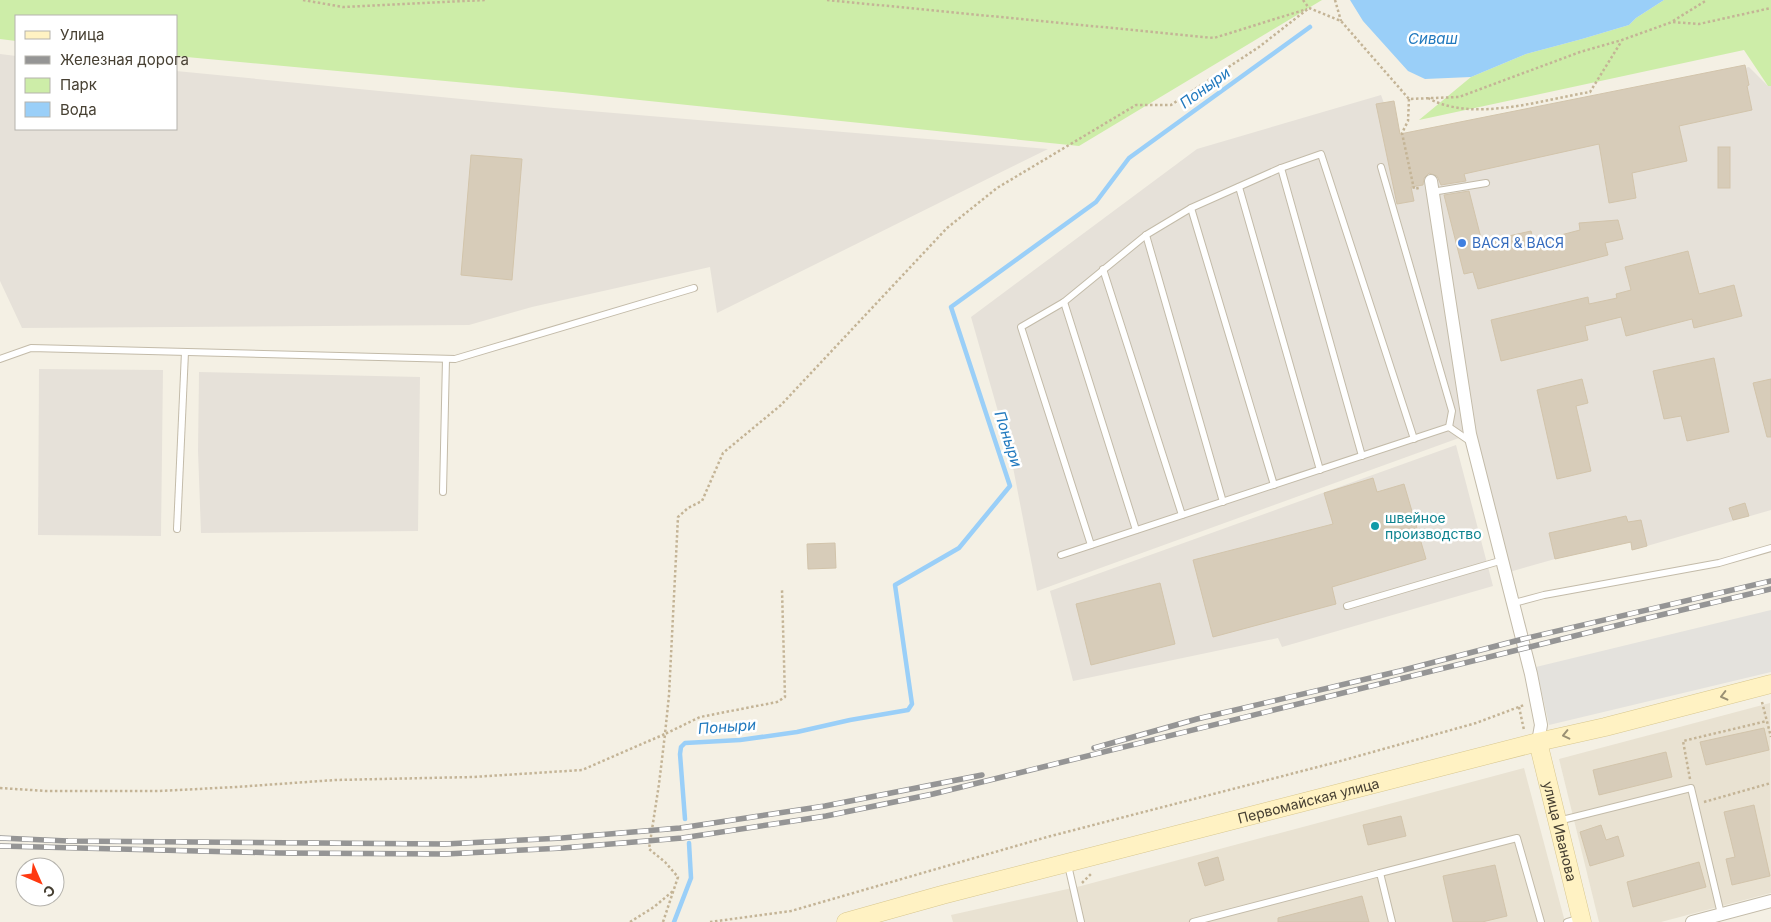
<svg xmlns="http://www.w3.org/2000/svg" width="1771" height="922" font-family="Inter,sans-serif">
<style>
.residential{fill:#e9e2d2}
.industrial{fill:#e6e1d9}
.green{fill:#cdeda8}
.parking{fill:#e4e2dd}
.water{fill:#9acff8}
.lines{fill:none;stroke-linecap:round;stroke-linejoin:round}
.stream{stroke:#9acff8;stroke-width:4.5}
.building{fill:#d7ccb9;stroke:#d2c4ab}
.lane-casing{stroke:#c3bba9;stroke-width:8}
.street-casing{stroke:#c3bba9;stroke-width:14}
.secondary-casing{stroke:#d8c78f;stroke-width:19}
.path{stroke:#c4b496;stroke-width:2.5;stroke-dasharray:2.5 2.5;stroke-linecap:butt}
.lane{stroke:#fff;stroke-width:6}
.street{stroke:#fff;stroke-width:12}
.secondary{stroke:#fff2c3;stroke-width:18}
.rail-casing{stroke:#959595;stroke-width:5.5}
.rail{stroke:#fff;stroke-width:4;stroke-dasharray:11;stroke-linecap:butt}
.oneway{stroke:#9a9074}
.shop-dot{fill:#3f7fe0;stroke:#fff;stroke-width:2}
.culture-dot{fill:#0f9aa8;stroke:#fff;stroke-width:2}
.labels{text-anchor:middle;stroke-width:5;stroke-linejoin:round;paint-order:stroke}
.shop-label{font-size:14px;fill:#366cbe;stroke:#fff;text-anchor:start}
.culture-label{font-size:14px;fill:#0d838f;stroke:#fff;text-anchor:start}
.street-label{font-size:14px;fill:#474033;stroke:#fff}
.water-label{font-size:15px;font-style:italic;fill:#2179be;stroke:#fff}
</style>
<rect width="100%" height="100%" fill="#f4f0e4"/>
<g class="residential">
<path d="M 1770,703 L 1771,893 L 1661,922 L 1599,922 L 1559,759 Z"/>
<path d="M 1524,768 L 1565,922 L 953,922 L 951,915 L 1081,886 Z"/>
</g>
<g class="industrial">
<path d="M 0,54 L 16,56 L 16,129 L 176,129 L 176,71 L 554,108 L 1048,149 L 717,313 L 710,267 L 532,307 L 469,325 L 22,328 L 0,281 Z"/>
<path d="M 1749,67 L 1768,86 L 1771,86 L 1771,510 L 1647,546 L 1632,550 L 1630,542 L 1555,559 L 1506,573 L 1470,434 L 1037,591 L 1011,457 L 971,317 L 1197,149 L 1381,95 L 1396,136 Z"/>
<path d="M 39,369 L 163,370 L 161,536 L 38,535 Z"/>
<path d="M 199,372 L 420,377 L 418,531 L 201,533 L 198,451 Z"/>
<path d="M 1456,445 L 1493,586 L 1282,647 L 1278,638 L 1073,681 L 1050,591 Z"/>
</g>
<g class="green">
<path d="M 0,0 L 1322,0 L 1079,146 L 563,92 L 176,56 L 176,16 L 16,16 L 16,41 L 0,39 Z"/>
<path d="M 1664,0 L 1771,0 L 1771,86 L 1768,86 L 1744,50 L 1419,120 L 1471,77 L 1526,54 L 1582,39 L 1629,25 L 1636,18 Z"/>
</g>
<path class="parking" d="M 1771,610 L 1771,672 L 1549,725 L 1536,667 Z"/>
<path class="water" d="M 1350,0 L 1664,0 L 1636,18 L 1629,25 L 1582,39 L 1526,54 L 1471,77 L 1425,79 L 1408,71 L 1363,21 Z"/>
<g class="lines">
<g class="stream">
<path d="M 685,819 L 680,754 L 681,747 L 685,743 L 740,740 L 797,732 L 850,720 L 908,710 L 912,704 L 895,585 L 959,548 L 1010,486 L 951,307 L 1096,202 L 1129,158 L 1310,27"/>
<path d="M 674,922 L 691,878 L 689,843"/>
</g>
</g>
<g class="building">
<path d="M 1745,65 L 1749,85 L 1747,86 L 1752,110 L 1679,126 L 1687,161 L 1632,173 L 1636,198 L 1609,203 L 1599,144 L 1464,174 L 1466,181 L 1441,185 L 1437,176 L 1429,173 L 1424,178 L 1423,185 L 1411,187 L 1414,201 L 1397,204 L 1376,104 L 1394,101 L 1400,134 Z"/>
<rect x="1718" y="147" width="12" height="41"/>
<path d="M 471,155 L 522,159 L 512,280 L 461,275 Z"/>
<path d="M 1469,191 L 1482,242 L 1531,231 L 1534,242 L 1580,230 L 1579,223 L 1618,220 L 1623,239 L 1605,243 L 1608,255 L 1478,289 L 1473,272 L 1464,274 L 1444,195 Z"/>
<path d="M 1688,251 L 1699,294 L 1734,285 L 1742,316 L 1694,328 L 1692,319 L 1626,336 L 1621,317 L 1585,326 L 1588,340 L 1501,361 L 1491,320 L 1588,297 L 1589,304 L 1617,298 L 1616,294 L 1631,290 L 1625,267 Z"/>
<path d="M 1714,358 L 1729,432 L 1687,441 L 1681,416 L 1664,419 L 1653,371 Z"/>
<path d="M 1582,379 L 1588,403 L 1576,406 L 1591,471 L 1557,479 L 1537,390 Z"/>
<path d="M 1771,379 L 1771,437 L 1767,437 L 1753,383 Z"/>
<path d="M 1373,478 L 1377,492 L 1404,484 L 1426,559 L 1332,587 L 1336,604 L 1213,637 L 1193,560 L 1333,524 L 1324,493 Z"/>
<path d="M 1745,503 L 1749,516 L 1733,520 L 1729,508 Z"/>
<path d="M 1626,516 L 1628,522 L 1641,520 L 1647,546 L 1632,550 L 1631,542 L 1555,559 L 1549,533 Z"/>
<path d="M 835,543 L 836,568 L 808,569 L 807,544 Z"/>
<path d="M 1160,583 L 1175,644 L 1091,665 L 1076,604 Z"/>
<path d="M 1764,728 L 1769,750 L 1706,765 L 1700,742 Z"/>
<path d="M 1666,752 L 1672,777 L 1599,795 L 1593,770 Z"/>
<path d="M 1754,805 L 1770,876 L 1732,885 L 1726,859 L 1735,857 L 1724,812 Z"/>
<path d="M 1401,816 L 1406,836 L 1368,845 L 1363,825 Z"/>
<path d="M 1601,825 L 1606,840 L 1618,836 L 1624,856 L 1590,866 L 1580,832 Z"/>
<path d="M 1218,857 L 1224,880 L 1205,886 L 1198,863 Z"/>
<path d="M 1699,862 L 1706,887 L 1633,907 L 1627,882 Z"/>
<path d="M 1495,865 L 1507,916 L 1482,922 L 1453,922 L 1443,876 Z"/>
<path d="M 1362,896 L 1369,922 L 1278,922 L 1278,918 Z"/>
</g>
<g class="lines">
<defs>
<g id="lane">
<path d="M 1381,167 L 1452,411 L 1449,427"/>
<path d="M 1281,168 L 1362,456"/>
<path d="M 1239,187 L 1320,470"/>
<path d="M 1432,192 L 1486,183"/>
<path d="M 1191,208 L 1274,485"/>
<path d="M 1146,235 L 1223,502"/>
<path d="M 1103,269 L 1182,515"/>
<path d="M 1064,302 L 1136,530"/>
<path d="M 0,359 L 31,348 L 455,359 L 694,288"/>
<path d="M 443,492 L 446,359"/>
<path d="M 177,529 L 185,352"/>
<path d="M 1091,545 L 1021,327 L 1064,302 L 1146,235 L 1191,208 L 1281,168 L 1321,154 L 1414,439"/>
<path d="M 1061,555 L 1449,427 L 1471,442"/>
<path d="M 1514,603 L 1544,595 L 1719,563 L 1771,548"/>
<path d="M 1347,606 L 1503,560"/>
<path d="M 1558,821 L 1691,788 L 1721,914"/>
<path d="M 1068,865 L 1081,922"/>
<path d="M 1380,873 L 1517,838 L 1541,922"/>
<path d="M 1193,922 L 1380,873 L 1392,922"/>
<path d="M 1567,922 L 1580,918"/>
</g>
<g id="street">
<path d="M 1431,181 L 1470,434 L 1531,674 L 1541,725 L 1538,742"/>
<path d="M 1692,922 L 1771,901"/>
</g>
<g id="secondary">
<path id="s1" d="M 1538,742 L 1582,922"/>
<path id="s2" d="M 846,922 L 942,895 L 1538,742 L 1605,727 L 1771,684"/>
</g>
</defs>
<use href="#lane" class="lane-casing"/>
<use href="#street" class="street-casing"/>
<use href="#secondary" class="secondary-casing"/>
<g class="path">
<path d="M 303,0 L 343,7 L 485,0"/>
<path d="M 827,0 L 1214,38 L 1307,9"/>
<path d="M 1303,0 L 1309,8 L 1341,21 L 1409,99 L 1459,97 L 1580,52 L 1622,40 L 1672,22 L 1699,24 L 1771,8"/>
<path d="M 1335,0 L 1341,21"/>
<path d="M 1673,21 L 1707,0"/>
<path d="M 1428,98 C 1473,123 1541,100 1590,92 L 1621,42"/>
<path d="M 1409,99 L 1408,121 L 1402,133 L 1414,189 L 1419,188"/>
<path d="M 1762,702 L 1771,737"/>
<path d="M 1519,707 L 1524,730"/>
<path d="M 1690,779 L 1683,741 L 1767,721"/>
<path d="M 0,788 L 46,791 L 159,791 L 236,787 L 335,780 L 473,777 L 582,770 L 665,734 L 669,695 L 678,517 L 688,508 L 702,501 L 723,453 L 781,405 L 947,228 L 997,188 L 1136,105 L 1171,105 L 1259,47 L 1309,8"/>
<path d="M 1704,802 L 1771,783"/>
<path d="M 1082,883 L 1092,873"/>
<path d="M 630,922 L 654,907 L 673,891"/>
<path d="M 663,922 L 678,877 L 665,862 L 649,849 L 659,784 L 665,734 L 700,717 L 777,702 L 785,697 L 782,590"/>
<path d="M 710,922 L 791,911 L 1047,837 L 1337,762 L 1476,723 L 1524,705"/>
</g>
<use href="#lane" class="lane"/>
<use href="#street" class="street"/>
<use href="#secondary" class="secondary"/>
<defs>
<g id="rail">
<path d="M 1094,748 L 1197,719 L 1400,671 L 1523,639 L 1771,581"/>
<path d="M 0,838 L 68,841 L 445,844 L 562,838 L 680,828 L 746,818 L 825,806 L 982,775"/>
<path d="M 0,846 L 280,853 L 446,854 L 563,848 L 682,838 L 826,816 L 933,794 L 1631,622 L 1771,589"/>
</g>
</defs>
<use href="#rail" class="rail-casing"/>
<use href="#rail" class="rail"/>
</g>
<defs><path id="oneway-chevron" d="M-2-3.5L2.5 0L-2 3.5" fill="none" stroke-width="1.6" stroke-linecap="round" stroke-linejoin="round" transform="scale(1.25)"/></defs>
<g class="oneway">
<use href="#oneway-chevron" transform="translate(1724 696) rotate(166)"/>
<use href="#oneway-chevron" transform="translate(1566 735) rotate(167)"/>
</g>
<circle class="shop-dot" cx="1462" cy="243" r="5"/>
<circle class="culture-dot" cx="1375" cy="526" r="5"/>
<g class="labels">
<g class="shop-label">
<text x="1472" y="248">ВАСЯ &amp; ВАСЯ</text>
</g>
<g class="culture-label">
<text x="1385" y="523">швейное<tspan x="1385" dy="16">производство</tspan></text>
</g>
<g class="street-label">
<text dy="5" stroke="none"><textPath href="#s2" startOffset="478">Первомайская улица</textPath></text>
<text dy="5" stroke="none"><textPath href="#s1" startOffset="92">улица Иванова</textPath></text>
</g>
<g class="water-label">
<text x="1433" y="44">Сиваш</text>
<text transform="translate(1205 88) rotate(-36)" y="5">Поныри</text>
<text transform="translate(1008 439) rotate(72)" y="5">Поныри</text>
<text transform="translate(727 727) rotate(-4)" y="5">Поныри</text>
</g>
</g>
<rect x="15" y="15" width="162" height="115" fill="#ffffff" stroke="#b5b3ad"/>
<rect x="25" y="31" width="25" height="8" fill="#fff2c3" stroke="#b5b3ad"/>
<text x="60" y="40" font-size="15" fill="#474033">Улица</text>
<rect x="25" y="56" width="25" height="8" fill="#959595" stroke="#b5b3ad"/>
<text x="60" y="65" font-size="15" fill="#474033">Железная дорога</text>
<rect x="25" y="78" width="25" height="15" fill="#cdeda8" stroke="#b5b3ad"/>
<text x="60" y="90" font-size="15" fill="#474033">Парк</text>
<rect x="25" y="102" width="25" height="15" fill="#9acff8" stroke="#b5b3ad"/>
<text x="60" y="115" font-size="15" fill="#474033">Вода</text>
<g transform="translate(40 882) rotate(135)"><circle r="24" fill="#ffffff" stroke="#b5b3ad"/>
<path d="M0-4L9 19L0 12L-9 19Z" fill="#ff3910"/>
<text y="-8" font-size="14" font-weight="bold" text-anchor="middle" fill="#474033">С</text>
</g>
</svg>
